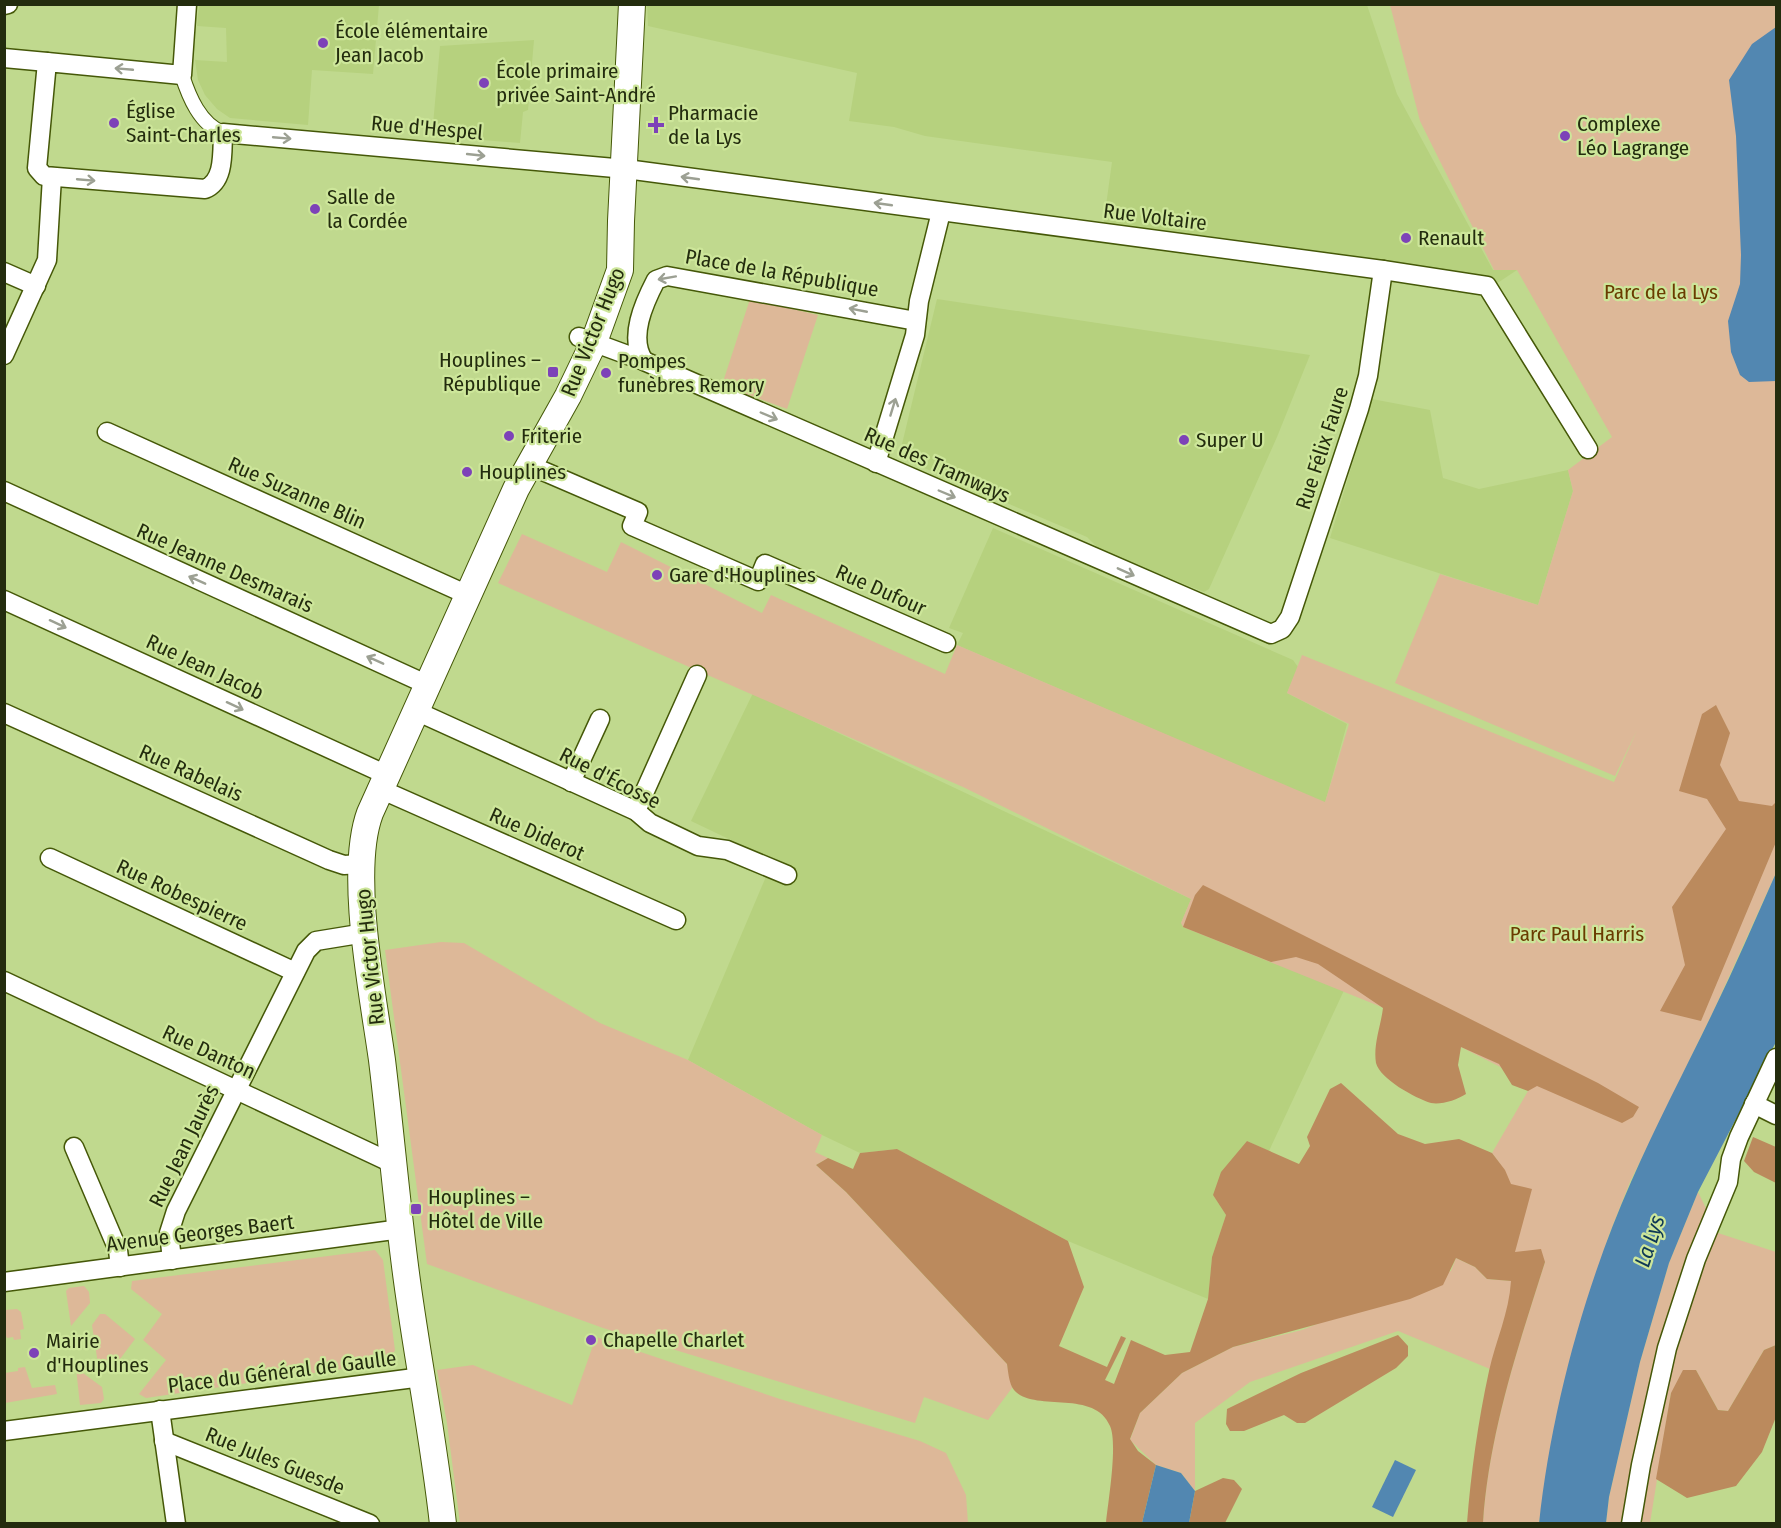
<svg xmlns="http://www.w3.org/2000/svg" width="1781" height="1528" font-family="'Fira Sans Condensed',sans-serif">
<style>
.built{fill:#b6d17e}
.green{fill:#ddb898}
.forest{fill:#bb8a5d}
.water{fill:#5287b1}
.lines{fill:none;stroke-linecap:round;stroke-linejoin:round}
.pedestrian-casing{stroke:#455808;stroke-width:16}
.minor-casing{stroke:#455808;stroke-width:21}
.secondary-casing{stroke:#455808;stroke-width:28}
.pedestrian{stroke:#fff;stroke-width:14}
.minor{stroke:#fff;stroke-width:18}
.secondary{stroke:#fff;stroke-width:26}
.oneway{stroke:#9ca093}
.poi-dot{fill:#7d42b8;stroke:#cde69a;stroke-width:2}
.labels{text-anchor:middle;stroke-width:4.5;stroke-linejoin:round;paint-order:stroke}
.poi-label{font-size:21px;fill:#232c0e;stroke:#cde69a;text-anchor:start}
.street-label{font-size:21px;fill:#232c0e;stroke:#cde69a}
.park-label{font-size:21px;fill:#6a3b00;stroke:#cde69a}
.water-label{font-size:22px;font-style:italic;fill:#0d3755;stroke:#cde69a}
</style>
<rect width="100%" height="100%" fill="#c0d98e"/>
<g class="built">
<path d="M 199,5 L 379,5 L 373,74 L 312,70 L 308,125 L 230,118 L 217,109 L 205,95 L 198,80 L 195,60 L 227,62 L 226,28 L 197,26 Z"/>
<path d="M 647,5 L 1367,5 L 1397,94 L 1493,270 L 1517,270 L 1484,292 L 1101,242 L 1112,162 L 925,136 L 894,127 L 849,121 L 857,73 L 648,26 Z"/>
<path d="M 534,40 L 528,110 L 523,112 L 520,143 L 432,136 L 440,46 Z"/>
<path d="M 937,299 L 1310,355 L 1277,437 L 1209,589 L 1204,592 L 1100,550 L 1087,537 L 910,462 L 902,444 Z"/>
<path d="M 1372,399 L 1430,410 L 1443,478 L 1479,489 L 1568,470 L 1573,491 L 1538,605 L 1330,538 Z"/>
<path d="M 993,528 L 1293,660 L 1298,667 L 1287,693 L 1347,724 L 1325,803 L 957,645 L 963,633 L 949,628 Z"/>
<path d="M 753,693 L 1191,899 L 1181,923 L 1347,984 L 1269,1151 L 1247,1141 L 1213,1195 L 1226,1215 L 1212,1257 L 1208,1299 L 1068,1241 L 897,1149 L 860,1153 L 822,1135 L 688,1060 L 773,860 L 691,821 Z"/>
</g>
<g class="green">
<path d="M 1390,5 L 1776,5 L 1776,873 L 1713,1012 L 1630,1182 L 1609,1235 L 1585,1308 L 1558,1411 L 1539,1523 L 1483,1523 C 1489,1433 1518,1347 1545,1262 L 1515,1252 C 1513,1210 1519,1187 1492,1153 L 1528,1091 L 1536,1085 L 1384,1008 L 1183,927 L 1181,923 L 1191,899 L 963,787 L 498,583 L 522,534 L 607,572 L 621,542 L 762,613 L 771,595 L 945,674 L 957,645 L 1325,802 L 1349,724 L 1287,693 L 1302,655 L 1614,782 L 1637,730 L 1615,776 L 1395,683 L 1440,574 L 1538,605 L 1573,491 L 1568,470 L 1612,437 L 1517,270 L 1494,270 L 1420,121 Z"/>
<path d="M 750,299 L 818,315 L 787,409 L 722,385 Z"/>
<path d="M 441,942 L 464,943 L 600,1023 L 688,1060 L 822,1135 L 815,1152 L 828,1158 L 816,1165 L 846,1192 L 1007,1364 L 1012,1388 L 988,1420 L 924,1397 L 915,1423 L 603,1328 L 427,1264 L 385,950 Z"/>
<path d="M 1698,1192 L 1718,1233 L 1776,1252 L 1776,1345 L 1764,1350 L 1728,1411 L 1718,1410 L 1696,1370 L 1671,1393 L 1650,1523 L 1606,1524 L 1609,1497 L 1640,1362 L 1669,1263 Z"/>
<path d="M 375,1250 L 383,1260 L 395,1350 L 389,1362 L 146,1398 L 139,1394 L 166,1360 L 143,1340 L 162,1314 L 131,1289 L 132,1281 Z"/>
<path d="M 1456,1258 L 1475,1267 L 1487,1279 L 1512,1281 L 1509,1308 L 1490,1369 L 1398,1331 L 1250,1382 L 1195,1423 L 1195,1491 L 1181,1473 L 1156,1465 L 1130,1440 L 1140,1413 L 1182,1373 L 1233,1347 L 1302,1330 L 1451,1271 Z"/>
<path d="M 84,1286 L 89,1292 L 90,1303 L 71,1326 L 66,1291 L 69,1288 Z"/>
<path d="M 17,1309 L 21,1312 L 24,1329 L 20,1330 L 21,1339 L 14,1340 L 13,1337 L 7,1338 L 5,1334 L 5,1310 Z"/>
<path d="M 100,1314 L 105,1314 L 135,1339 L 111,1371 L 107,1372 L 98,1364 L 92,1325 Z"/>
<path d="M 596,1337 L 780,1399 L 920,1441 L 946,1453 L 966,1495 L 968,1523 L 460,1523 L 447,1423 L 437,1370 L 473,1365 L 572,1405 Z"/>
<path d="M 25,1367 L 32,1388 L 55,1385 L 57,1394 L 5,1403 L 5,1373 L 18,1371 L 18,1368 Z"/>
<path d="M 76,1368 L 102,1387 L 104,1399 L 101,1403 L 80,1405 Z"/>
</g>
<g class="forest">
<path d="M 1716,705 L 1730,733 L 1720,765 L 1739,801 L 1772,806 L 1776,802 L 1776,842 L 1701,1021 L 1660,1011 L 1685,965 L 1672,907 L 1726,829 L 1707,799 L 1679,791 L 1702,714 Z"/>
<path d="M 1203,885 L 1598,1083 L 1639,1107 L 1633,1117 L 1622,1123 L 1537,1086 L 1528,1091 L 1512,1085 L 1499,1064 L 1461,1047 L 1458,1065 L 1466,1094 C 1457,1100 1441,1105 1431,1103 C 1415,1098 1380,1079 1376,1063 C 1373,1045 1381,1025 1383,1008 L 1318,964 L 1296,957 L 1271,962 L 1183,927 L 1195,895 Z"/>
<path d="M 1341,1083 L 1398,1134 L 1425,1144 L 1459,1139 L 1492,1153 L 1505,1170 L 1511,1184 L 1532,1189 L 1515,1252 L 1541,1249 L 1545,1262 C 1518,1347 1489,1433 1483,1523 L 1467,1523 C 1471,1472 1478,1422 1489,1371 C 1496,1340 1509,1313 1511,1281 L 1487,1279 L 1475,1267 L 1456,1258 L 1443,1285 L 1410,1299 L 1233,1347 L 1182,1373 L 1140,1413 L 1130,1439 L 1138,1451 L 1156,1465 L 1142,1523 L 1106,1523 C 1108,1502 1118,1444 1110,1426 C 1094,1387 1028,1415 1012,1387 C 1009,1381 1008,1371 1007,1364 L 846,1192 L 816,1165 L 828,1158 L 853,1169 L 860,1153 L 897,1149 L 1068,1241 L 1084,1287 L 1059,1346 L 1107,1367 L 1121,1336 L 1126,1338 L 1105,1380 L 1114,1384 L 1131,1340 L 1165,1355 L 1190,1352 L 1208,1299 L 1212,1257 L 1226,1215 L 1213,1195 L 1221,1172 L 1247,1141 L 1299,1164 L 1310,1146 L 1307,1137 L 1330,1089 Z"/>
<path d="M 1753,1137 L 1776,1147 L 1776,1183 L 1754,1172 L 1744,1161 Z"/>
<path d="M 1398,1335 L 1408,1346 L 1408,1356 L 1396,1368 L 1305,1423 L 1297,1423 L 1284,1415 L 1244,1431 L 1230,1431 L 1226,1424 L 1227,1409 L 1301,1373 Z"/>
<path d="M 1776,1345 L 1776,1417 L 1762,1452 L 1736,1486 L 1687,1498 L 1656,1479 L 1671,1393 L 1683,1370 L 1696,1370 L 1718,1410 L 1728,1411 L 1764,1350 Z"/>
<path d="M 1223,1478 L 1234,1480 L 1242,1489 L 1225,1523 L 1189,1523 L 1195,1491 Z"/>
</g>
<g class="water">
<path d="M 1776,27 L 1776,381 L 1749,382 L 1740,375 L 1731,352 L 1728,321 L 1740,284 L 1741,255 L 1736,136 L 1729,80 L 1752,44 Z"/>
<path d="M 1776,873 L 1776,1042 L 1698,1192 L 1669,1263 L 1640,1362 L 1609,1497 L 1606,1523 L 1539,1524 C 1551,1410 1585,1286 1631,1182 C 1656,1125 1685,1070 1712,1014 C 1735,967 1755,920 1776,873 Z"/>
<path d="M 1395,1460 L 1416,1470 L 1393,1517 L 1372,1507 Z"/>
<path d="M 1156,1465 L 1181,1473 L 1195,1491 L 1189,1523 L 1142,1523 Z"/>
</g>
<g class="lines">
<defs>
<path id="pedestrian" d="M 182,75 C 189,97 200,124 223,133"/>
<g id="minor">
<path d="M 187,4 L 182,75 L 47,62 L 37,168 L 44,176 L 205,189 C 225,181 222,152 223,133 L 626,169 L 1383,270 L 1487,286 L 1588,449"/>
<path d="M 4,5 L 8,4"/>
<path d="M 4,58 L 47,62"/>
<path d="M 4,272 L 36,286"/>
<path d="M 579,337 L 644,361 L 1271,634 L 1282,629 L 1290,617 L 1359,409 L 1368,376 L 1383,270"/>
<path d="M 4,355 L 47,260 L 52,177"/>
<path d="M 644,361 C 628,338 644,303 656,280 L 667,276 L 916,321"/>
<path d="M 107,432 L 468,595"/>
<path d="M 876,463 L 915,335 L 919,301 L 941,212"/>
<path d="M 529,465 L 638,512 L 632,526 L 758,581 L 765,564 L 946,643"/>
<path d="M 4,491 L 428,685"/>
<path d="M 4,600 L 387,775"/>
<path d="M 416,711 L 636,811 L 650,823 L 698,846 L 727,850 L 787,875"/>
<path d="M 4,713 L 329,860 L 344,865 L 361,864"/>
<path d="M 571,782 L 600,719"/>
<path d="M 380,789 L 676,920"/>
<path d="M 636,811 L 697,675"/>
<path d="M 50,858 L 295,972"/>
<path d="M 4,981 L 394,1164"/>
<path d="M 1754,1104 L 1776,1115"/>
<path d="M 74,1147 L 118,1250 L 120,1267"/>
<path d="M 172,1260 L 169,1233 L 176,1211 L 306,951 L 316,941 L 365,933"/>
<path d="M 4,1282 L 401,1229"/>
<path d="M 160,1410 L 176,1524"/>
<path d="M 4,1431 L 422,1377"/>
<path d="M 164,1441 L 370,1524"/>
<path d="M 1631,1524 L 1641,1465 L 1667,1348 L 1696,1259 L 1728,1182 L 1731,1159 L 1739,1137 L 1776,1058"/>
</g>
<path id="secondary" d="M 443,1524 C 434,1442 418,1362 407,1281 C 397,1208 391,1134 382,1060 C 373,995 348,872 370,813 L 516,489 L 568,396 L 594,342 L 620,270 L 621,221 L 632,4"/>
</defs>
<use href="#pedestrian" class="pedestrian-casing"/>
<use href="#minor" class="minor-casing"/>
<use href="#secondary" class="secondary-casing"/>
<use href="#pedestrian" class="pedestrian"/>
<use href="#minor" class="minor"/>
<use href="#secondary" class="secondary"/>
</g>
<defs><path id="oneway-shaft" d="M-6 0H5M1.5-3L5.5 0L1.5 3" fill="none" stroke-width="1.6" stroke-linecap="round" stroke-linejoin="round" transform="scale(1.5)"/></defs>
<g class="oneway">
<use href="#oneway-shaft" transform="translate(124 69) rotate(-175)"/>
<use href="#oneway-shaft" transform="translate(282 138) rotate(5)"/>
<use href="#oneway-shaft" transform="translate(476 155) rotate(6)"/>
<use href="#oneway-shaft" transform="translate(690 178) rotate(-172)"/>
<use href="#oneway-shaft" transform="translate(86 180) rotate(5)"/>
<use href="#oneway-shaft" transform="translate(883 204) rotate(-172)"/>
<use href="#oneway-shaft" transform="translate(667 278) rotate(170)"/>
<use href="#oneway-shaft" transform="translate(858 310) rotate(-169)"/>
<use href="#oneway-shaft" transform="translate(893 407) rotate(-73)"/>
<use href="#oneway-shaft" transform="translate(769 416) rotate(23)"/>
<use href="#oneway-shaft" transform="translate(947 494) rotate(23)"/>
<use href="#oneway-shaft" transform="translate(1126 572) rotate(24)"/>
<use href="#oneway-shaft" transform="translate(197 580) rotate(-156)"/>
<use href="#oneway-shaft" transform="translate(58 624) rotate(25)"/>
<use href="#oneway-shaft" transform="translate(375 660) rotate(-156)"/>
<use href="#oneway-shaft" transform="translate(235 706) rotate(25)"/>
</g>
<g class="poi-dot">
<circle cx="323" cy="43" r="6"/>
<circle cx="484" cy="83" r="6"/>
<circle cx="114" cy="123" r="6"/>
<path d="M653 116h6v6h6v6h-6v6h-6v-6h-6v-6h6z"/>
<circle cx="1565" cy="136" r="6"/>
<circle cx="315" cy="209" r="6"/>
<circle cx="1406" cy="238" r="6"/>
<rect x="547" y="366" width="12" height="12" rx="3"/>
<circle cx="606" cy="373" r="6"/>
<circle cx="509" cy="436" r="6"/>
<circle cx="1184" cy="440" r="6"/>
<circle cx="467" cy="472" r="6"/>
<circle cx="657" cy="575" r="6"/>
<rect x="410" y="1203" width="12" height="12" rx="3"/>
<circle cx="591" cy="1340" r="6"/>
<circle cx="34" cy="1353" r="6"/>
</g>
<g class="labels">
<g class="poi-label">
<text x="335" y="38">École élémentaire<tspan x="335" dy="24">Jean Jacob</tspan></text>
<text x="496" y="78">École primaire<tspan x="496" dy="24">privée Saint-André</tspan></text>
<text x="126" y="118">Église<tspan x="126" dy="24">Saint-Charles</tspan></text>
<text x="668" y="120">Pharmacie<tspan x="668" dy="24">de la Lys</tspan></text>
<text x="1577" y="131">Complexe<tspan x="1577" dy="24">Léo Lagrange</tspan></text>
<text x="327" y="204">Salle de<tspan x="327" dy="24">la Cordée</tspan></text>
<text x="1418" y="245">Renault</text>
<text x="541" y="367" text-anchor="end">Houplines –<tspan x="541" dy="24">République</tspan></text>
<text x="618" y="368">Pompes<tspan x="618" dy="24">funèbres Remory</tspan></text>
<text x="521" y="443">Friterie</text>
<text x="1196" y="447">Super U</text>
<text x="479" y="479">Houplines</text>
<text x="669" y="582">Gare d'Houplines</text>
<text x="428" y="1204">Houplines –<tspan x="428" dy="24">Hôtel de Ville</tspan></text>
<text x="603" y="1347">Chapelle Charlet</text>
<text x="46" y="1348">Mairie<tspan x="46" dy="24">d'Houplines</tspan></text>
</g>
<g class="street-label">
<text transform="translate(427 128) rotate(5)" y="7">Rue d'Hespel</text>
<text transform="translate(1155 217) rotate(7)" y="7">Rue Voltaire</text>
<text transform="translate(782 273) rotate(10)" y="7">Place de la République</text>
<text transform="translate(593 332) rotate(-68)" y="7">Rue Victor Hugo</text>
<text transform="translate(1322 448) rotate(-72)" y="7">Rue Félix Faure</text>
<text transform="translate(937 465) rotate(24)" y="7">Rue des Tramways</text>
<text transform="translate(297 493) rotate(24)" y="7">Rue Suzanne Blin</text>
<text transform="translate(225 568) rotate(24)" y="7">Rue Jeanne Desmarais</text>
<text transform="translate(881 590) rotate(24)" y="7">Rue Dufour</text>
<text transform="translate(205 667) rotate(25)" y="7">Rue Jean Jacob</text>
<text transform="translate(191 773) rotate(24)" y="7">Rue Rabelais</text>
<text transform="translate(610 778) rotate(27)" y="7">Rue d'Écosse</text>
<text transform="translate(537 834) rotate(24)" y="7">Rue Diderot</text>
<text transform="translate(182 895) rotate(25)" y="7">Rue Robespierre</text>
<text transform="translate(370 957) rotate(-96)" y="7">Rue Victor Hugo</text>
<text transform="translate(209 1052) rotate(25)" y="7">Rue Danton</text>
<text transform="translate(184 1146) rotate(-64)" y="7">Rue Jean Jaurès</text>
<text transform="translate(200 1233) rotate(-7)" y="7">Avenue Georges Baert</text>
<text transform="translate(282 1372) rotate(-7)" y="7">Place du Général de Gaulle</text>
<text transform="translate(275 1461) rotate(22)" y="7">Rue Jules Guesde</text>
</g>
<g class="park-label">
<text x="1661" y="299">Parc de la Lys</text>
<text x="1577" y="941">Parc Paul Harris</text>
</g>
<g class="water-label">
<text transform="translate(1649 1241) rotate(-72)" y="8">La Lys</text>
</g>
</g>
<rect width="1781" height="1528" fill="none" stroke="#232c0e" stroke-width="12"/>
</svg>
